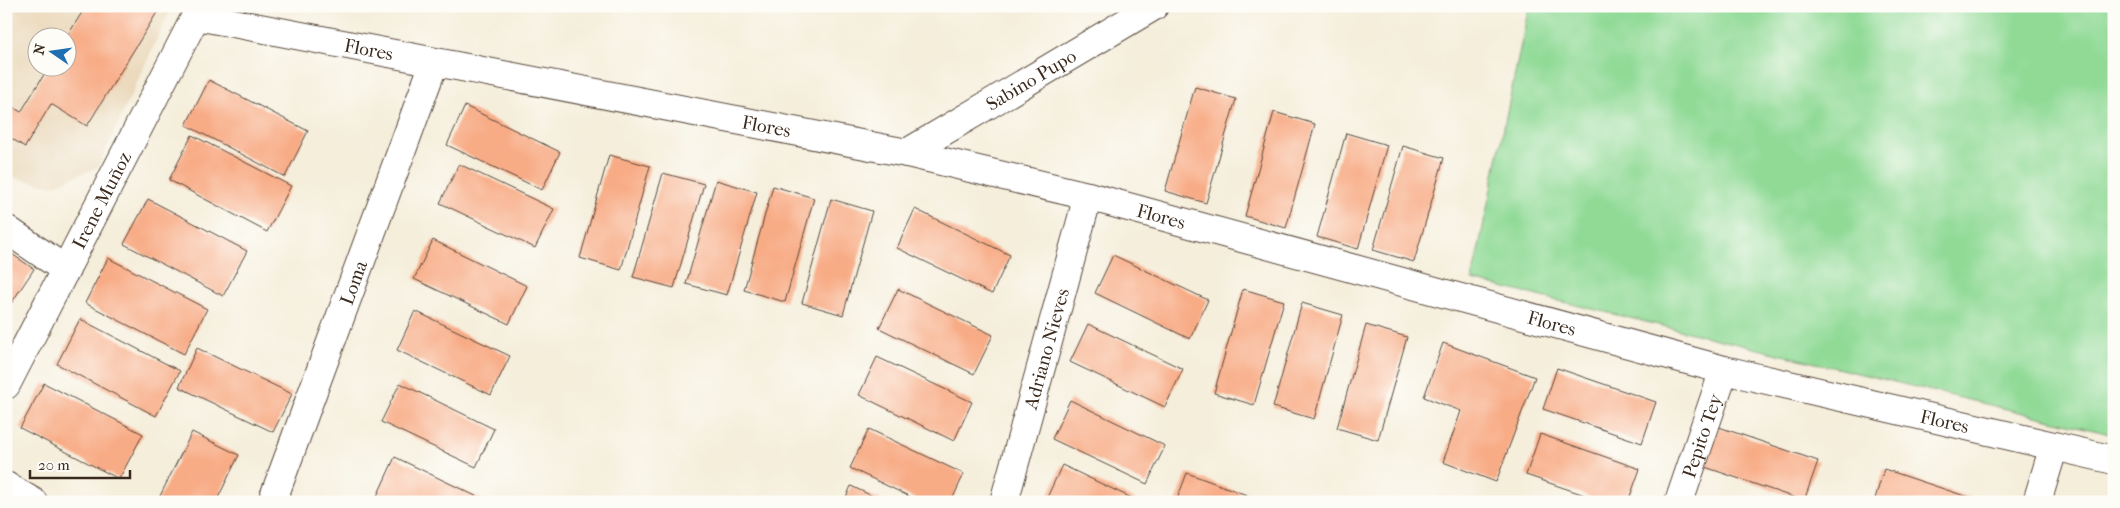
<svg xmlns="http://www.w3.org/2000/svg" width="2120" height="508" font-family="'IM FELL French Canon',serif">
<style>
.built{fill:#ead8ba;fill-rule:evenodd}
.green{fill:#90da96;stroke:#66825a}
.building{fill:#f8ac86}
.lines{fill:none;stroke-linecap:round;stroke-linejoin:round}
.minor-casing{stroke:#57473a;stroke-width:30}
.minor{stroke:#fff;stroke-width:28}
.labels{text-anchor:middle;stroke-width:5;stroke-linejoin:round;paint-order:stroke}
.street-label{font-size:19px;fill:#3b2a1e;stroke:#fdfcf7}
</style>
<rect width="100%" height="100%" fill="#fdfcf7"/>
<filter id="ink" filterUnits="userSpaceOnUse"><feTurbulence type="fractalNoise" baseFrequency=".02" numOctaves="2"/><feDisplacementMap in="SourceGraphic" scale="10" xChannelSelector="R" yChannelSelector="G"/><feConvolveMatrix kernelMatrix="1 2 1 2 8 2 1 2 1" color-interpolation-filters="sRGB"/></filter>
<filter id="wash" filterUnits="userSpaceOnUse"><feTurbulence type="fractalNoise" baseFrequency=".0096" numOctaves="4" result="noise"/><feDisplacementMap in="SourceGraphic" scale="20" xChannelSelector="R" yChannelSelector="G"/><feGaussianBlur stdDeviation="1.12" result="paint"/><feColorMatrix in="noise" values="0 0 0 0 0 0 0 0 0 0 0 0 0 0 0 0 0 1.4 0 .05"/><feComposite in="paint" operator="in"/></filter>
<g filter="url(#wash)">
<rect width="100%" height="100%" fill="#f5eedb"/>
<path class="built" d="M 6,6 L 172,6 L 98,167 L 52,186 L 6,176 ZM 38,38 L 68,38 L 68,68 L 38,68 Z"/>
<path class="green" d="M 1529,6 L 2114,6 L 2114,435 L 1472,280 Z"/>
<g id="blocks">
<g class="building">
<path d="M 86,6 L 161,6 L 87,126 L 51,104 L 25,147 L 6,135 L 6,103 L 21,112 L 48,68 L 68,68 L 66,38 Z"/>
<path d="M 209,80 L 308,131 L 285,177 L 186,125 Z"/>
<path d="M 1195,87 L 1236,99 L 1206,203 L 1165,191 Z"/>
<path d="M 465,106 L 560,152 L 542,190 L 447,145 Z"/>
<path d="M 1274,112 L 1315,124 L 1286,228 L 1245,216 Z"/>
<path d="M 1346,133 L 1387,145 L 1358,249 L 1317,237 Z"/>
<path d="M 192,135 L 291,186 L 267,232 L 169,180 Z"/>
<path d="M 1403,146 L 1444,158 L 1414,262 L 1373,250 Z"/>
<path d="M 609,155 L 650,166 L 621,270 L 580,258 Z"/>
<path d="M 459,164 L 554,209 L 535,248 L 440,203 Z"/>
<path d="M 663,173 L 704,184 L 674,288 L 633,277 Z"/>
<path d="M 716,180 L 757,192 L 727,295 L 686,284 Z"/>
<path d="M 773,186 L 814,198 L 785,302 L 744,290 Z"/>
<path d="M 148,199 L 247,251 L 223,296 L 124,244 Z"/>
<path d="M 831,199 L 872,211 L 843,315 L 802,303 Z"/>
<path d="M 915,209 L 1010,255 L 992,294 L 897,248 Z"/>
<path d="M 433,240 L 527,286 L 509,324 L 414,279 Z"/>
<path d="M 6,250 L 34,269 L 6,311 Z"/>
<path d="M 1113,255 L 1208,300 L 1190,339 L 1095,293 Z"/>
<path d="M 108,258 L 207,309 L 184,354 L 85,303 Z"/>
<path d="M 898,289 L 993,335 L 974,374 L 879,328 Z"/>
<path d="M 1243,289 L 1284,301 L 1254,405 L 1214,393 Z"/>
<path d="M 1302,303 L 1343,315 L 1314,419 L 1273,407 Z"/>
<path d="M 415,311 L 510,356 L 491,395 L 397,350 Z"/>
<path d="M 80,319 L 180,371 L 156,416 L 57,364 Z"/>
<path d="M 1088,324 L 1183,369 L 1165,407 L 1070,362 Z"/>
<path d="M 1366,325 L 1407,337 L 1378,440 L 1337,428 Z"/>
<path d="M 1443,343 L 1535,377 L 1496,482 L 1443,462 L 1461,411 L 1424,397 Z"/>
<path d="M 197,348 L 292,394 L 273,432 L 179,387 Z"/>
<path d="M 877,357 L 972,402 L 954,441 L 859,395 Z"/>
<path d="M 1557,368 L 1656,402 L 1642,443 L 1543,409 Z"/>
<path d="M 44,383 L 143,434 L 119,479 L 20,428 Z"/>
<path d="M 400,383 L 494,429 L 476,467 L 381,422 Z"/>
<path d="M 1070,400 L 1165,446 L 1147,484 L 1052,439 Z"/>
<path d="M 1719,427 L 1818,461 L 1804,501 L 1705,467 Z"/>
<path d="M 869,429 L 964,474 L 951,502 L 921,502 L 850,468 Z"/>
<path d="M 192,432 L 239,455 L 216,502 L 157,502 Z"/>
<path d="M 1540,434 L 1640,469 L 1628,502 L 1605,502 L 1526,475 Z"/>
<path d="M 395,457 L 488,502 L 389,502 L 377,496 Z"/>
<path d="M 1062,465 L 1140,502 L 1045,502 Z"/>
<path d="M 1884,469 L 1980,501 L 1980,502 L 1874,502 Z"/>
<path d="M 1187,473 L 1266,502 L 1176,502 Z"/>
<path d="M 851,486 L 885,502 L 844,502 Z"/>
</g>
</g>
</g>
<g filter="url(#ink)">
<use href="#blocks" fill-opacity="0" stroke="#57473a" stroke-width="1"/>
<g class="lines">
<defs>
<g id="minor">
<path id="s1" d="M 197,16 L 907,153 L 1088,196 L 1724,370 L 2114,460"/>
<path id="s2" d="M 907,153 L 1154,6"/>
<path d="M 6,229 L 66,270"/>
<path id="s3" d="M 6,385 L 201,6"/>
<path d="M 6,486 L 33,502"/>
<path id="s4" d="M 272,502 L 434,63"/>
<path id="s5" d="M 1004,502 L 1088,196"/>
<path id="s6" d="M 1679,502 L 1724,370"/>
<path d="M 2037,502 L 2054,446"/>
</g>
</defs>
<use href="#minor" class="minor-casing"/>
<use href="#minor" class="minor"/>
</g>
</g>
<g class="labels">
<g class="street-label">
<text dy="7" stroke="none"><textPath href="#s1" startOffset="175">Flores</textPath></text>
<text dy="7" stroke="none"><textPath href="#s2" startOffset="144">Sabino Pupo</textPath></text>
<text dy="7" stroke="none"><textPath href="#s1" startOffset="580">Flores</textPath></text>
<text dy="7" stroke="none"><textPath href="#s3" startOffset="208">Irene Muñoz</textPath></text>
<text dy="7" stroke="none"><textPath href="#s1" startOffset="985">Flores</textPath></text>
<text dy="7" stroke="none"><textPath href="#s4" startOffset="234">Loma</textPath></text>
<text dy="7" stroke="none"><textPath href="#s1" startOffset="1390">Flores</textPath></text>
<text dy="7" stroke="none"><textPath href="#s5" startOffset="159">Adriano Nieves</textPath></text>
<text dy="7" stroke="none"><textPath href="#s1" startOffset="1795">Flores</textPath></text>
<text dy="7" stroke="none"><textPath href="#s6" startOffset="70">Pepito Tey</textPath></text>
</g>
</g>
<rect width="2120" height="508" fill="none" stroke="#fdfcf7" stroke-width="25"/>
<g transform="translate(52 52) rotate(283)"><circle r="24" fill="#fdfcf7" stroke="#afa8a0"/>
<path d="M0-4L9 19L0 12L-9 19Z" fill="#1f6fb2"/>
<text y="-8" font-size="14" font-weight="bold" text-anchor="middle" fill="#3b2a1e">N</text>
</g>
<path d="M30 470v8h100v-8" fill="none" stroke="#3b2a1e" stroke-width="2.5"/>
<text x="38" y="470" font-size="15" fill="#3b2a1e" stroke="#fdfcf7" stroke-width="4" paint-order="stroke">20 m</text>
</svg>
